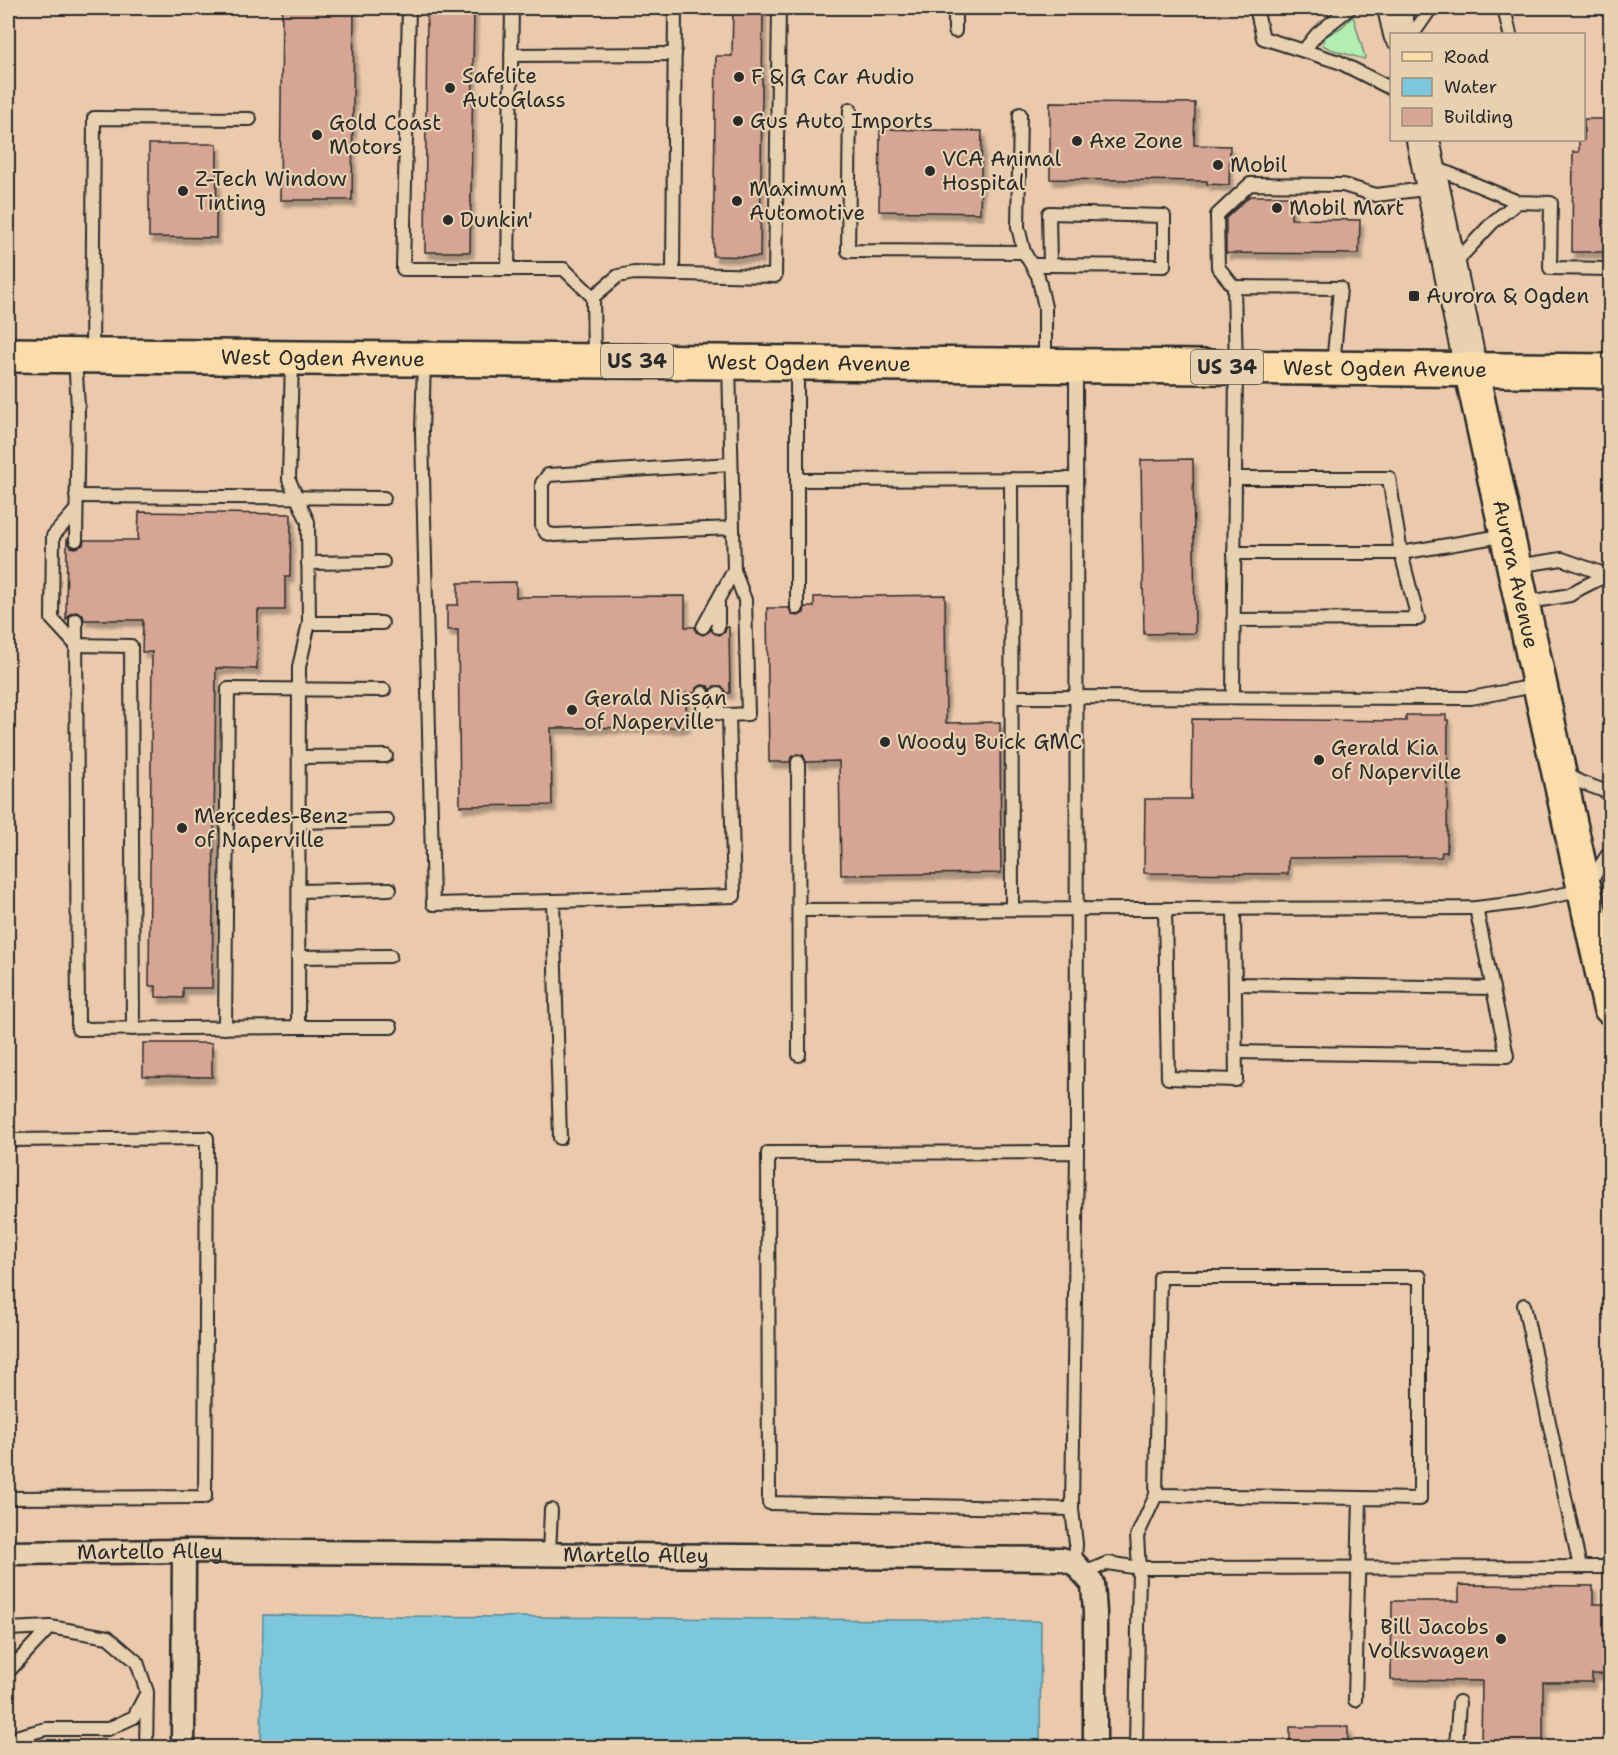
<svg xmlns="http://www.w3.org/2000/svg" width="1618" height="1755" font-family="'Shantell Sans',sans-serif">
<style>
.green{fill:#b3edb1;stroke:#6f8c6e;stroke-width:1.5}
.water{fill:#7cc7db;stroke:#5c8995;stroke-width:1.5}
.building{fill:#d6a593;stroke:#2b2b2b;stroke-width:1.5;filter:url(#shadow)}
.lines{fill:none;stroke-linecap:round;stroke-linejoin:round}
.lane-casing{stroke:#2b2b2b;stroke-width:16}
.street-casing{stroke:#2b2b2b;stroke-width:27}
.secondary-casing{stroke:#2b2b2b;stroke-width:36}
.primary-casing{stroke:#2b2b2b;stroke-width:38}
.lane{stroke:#e8d1b0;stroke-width:12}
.street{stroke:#e8d1b0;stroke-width:22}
.secondary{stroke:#e8d1b0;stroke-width:32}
.primary{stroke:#faddab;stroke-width:33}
.poi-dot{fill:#2b2b2b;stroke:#e8d1b0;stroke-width:2}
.labels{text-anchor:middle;stroke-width:4.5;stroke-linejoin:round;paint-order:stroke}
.shield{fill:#e8d1b0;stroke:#645d53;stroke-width:1.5}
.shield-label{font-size:20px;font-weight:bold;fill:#2b2b2b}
.poi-label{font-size:21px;fill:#2b2b2b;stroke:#e8d1b0;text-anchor:start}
.street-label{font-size:21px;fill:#2b2b2b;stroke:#e8d1b0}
</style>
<defs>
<filter id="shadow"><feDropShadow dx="3.5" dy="6" stdDeviation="1.5" flood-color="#0004"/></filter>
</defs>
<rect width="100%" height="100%" fill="#eac9ac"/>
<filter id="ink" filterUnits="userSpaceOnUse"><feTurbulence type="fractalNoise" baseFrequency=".0167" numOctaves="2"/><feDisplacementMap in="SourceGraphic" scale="12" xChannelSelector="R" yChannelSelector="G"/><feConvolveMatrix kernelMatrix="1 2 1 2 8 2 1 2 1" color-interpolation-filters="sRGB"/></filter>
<g filter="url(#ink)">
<path class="green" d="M 1353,16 L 1365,57 L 1364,59 C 1357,57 1327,49 1323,45 L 1324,37 L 1342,27 Z"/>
<path class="water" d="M 263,1615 L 1041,1621 L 1040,1747 L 261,1747 Z"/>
<g class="building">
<path d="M 282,8 L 354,8 L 352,200 L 280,200 Z"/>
<path d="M 427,8 L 474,8 L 470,252 L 425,252 Z"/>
<path d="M 733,8 L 763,8 L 760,257 L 713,256 L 716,56 L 732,56 Z"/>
<path d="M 1050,102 L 1195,103 L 1194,145 L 1230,146 L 1229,185 L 1207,184 L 1207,181 L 1050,179 Z"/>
<path d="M 1584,119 L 1611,119 L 1611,252 L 1572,252 L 1573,152 L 1579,152 L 1579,140 L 1584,140 Z"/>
<path d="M 880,129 L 982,131 L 980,213 L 879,211 Z"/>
<path d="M 149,144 L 217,144 L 216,238 L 149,237 Z"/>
<path d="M 1250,196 L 1291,196 L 1291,219 L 1360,220 L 1359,254 L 1226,253 L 1226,218 Z"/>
<path d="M 1193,459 L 1195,633 L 1144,634 L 1141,460 Z"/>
<path d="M 139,512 L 291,514 L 290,577 L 285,577 L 285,610 L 258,610 L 257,669 L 216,668 L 212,988 L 183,988 L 183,998 L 156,997 L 156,986 L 149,986 L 152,652 L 142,652 L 143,620 L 84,620 L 83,615 L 77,612 L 71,613 L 66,620 L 67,540 L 71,547 L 76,548 L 83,545 L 84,540 L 138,540 Z"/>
<path d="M 516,582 L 516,597 L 685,596 L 685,627 L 695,627 L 696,632 L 703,635 L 711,630 L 719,635 L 725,632 L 726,627 L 729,627 L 730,693 L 726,693 L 722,686 L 714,686 L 711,690 L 708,686 L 702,685 L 696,688 L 695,693 L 686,693 L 686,727 L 551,728 L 552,805 L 460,806 L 458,630 L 447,630 L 447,605 L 458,605 L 458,583 Z"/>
<path d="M 945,595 L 946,723 L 1000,722 L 1001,873 L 841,875 L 839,761 L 806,762 L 803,755 L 797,754 L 791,757 L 790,762 L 769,762 L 767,608 L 789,608 L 792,615 L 798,616 L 804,613 L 805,607 L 814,607 L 814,597 Z"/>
<path d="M 1406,715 L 1446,715 L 1446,720 L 1448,720 L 1447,852 L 1442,852 L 1441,857 L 1288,858 L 1288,874 L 1144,873 L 1145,799 L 1191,799 L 1192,719 L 1406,721 Z"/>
<path d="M 143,1043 L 212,1043 L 212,1077 L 143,1076 Z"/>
<path d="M 1459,1585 L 1593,1586 L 1593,1604 L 1611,1604 L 1611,1674 L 1592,1674 L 1592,1682 L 1543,1682 L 1543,1745 L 1481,1744 L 1482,1681 L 1391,1680 L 1392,1601 L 1459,1601 Z"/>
<rect x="1290" y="1727" width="58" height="21"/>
</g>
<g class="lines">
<defs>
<g id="lane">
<path d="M 409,8 L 403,269 L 564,269 L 593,297 L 594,359"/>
<path d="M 955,8 L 955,31"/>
<path d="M 1256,8 L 1263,38 L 1339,62 L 1392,89"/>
<path d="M 1504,8 L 1510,34"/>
<path d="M 1413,34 L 1431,8"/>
<path d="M 1304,50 L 1317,34 L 1350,8"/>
<path d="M 511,55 L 675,54"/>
<path d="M 850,109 L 848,251 L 1024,252"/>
<path d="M 1020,114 L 1018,227 L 1024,252 L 1038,276 L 1045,307 L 1045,364"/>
<path d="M 1431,166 L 1518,202 L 1551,203 L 1550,268 L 1610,269"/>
<path d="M 1032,265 L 1050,265 L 1164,266 L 1164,216 L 1049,213 L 1050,265"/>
<path d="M 1452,266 L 1493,222 L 1518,202"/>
<path d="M 508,269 L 512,8"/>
<path d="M 673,274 L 675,8"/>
<path d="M 1234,287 L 1218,267 L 1217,215 L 1250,184 L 1343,185 L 1376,195 L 1433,188"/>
<path d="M 593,297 L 618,276 L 634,273 L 775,276 L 779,8"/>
<path d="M 92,354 L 94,118 L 250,119"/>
<path d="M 75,358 L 78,407 L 76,540"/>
<path d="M 424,360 L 422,432 L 433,904 L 553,901"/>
<path d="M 1076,367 L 1077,1152"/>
<path d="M 731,464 L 548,475 L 542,483 L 542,526 L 546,533 L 554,535 L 733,528"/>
<path d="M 1011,479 L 1012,909"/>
<path d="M 798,480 L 1076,479"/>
<path d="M 76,496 L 384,498"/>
<path d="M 76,510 L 53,536 L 52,619 L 76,645 L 131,646 L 133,1029"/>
<path d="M 1234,553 L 1401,553 L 1507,535"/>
<path d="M 308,563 L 383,562"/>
<path d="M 1516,566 L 1562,559 L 1610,576"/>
<path d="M 1524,603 L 1570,595 L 1579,589 L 1607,575"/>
<path d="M 718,604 L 718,627"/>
<path d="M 797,608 L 797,363"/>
<path d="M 76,620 L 78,1029 L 298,1027 L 299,667 L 309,623 L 308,522 L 289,480 L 292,359"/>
<path d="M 1233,620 L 1418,619 L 1401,553 L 1389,478 L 1235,478"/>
<path d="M 309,623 L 382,623"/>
<path d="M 703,627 L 734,570"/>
<path d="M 703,693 L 703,713 L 718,713"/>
<path d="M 718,693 L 718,713 L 724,714"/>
<path d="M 1011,697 L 1471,698 L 1540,685"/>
<path d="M 1233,697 L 1236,367 L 1234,287 L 1340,288 L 1333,366"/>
<path d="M 299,757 L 386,756"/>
<path d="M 798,762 L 799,1055"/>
<path d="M 1565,773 L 1580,782 L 1610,793"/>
<path d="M 299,822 L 387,820"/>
<path d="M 299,891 L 390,889"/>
<path d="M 1165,909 L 1168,1078 L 1236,1080 L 1234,909"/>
<path d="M 799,910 L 1476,908 L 1518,903 L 1585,890 L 1610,851"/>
<path d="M 298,957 L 390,956"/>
<path d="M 1235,984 L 1493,988"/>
<path d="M 298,1027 L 391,1027"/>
<path d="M 225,1028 L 228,689 L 384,690"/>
<path d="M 1236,1052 L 1507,1056 L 1476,908"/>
<path d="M 560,1138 L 553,901 L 734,896 L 729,715 L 748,714 L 745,600 L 734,570 L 729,364"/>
<path d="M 8,1140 L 207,1138 L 205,1497 L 8,1498"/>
<path d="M 1524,1305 L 1580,1567"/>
<path d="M 1156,1495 L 1360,1498"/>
<path d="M 1072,1509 L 769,1503 L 768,1153 L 1077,1152 L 1072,1509 L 1076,1544 L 1075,1564"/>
<path d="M 549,1554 L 551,1510"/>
<path d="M 1084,1573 L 1108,1563 L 1139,1568 L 1610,1567"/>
<path d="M 8,1629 L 50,1627 L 108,1637 L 137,1662 L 147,1692 L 146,1748"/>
<path d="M 8,1672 L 50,1627"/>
<path d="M 8,1743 L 19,1736 L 46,1729 L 108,1729 L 134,1717 L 145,1696"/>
<path d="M 1136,1748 L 1139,1568 L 1137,1536 L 1156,1495 L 1160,1277 L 1420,1277 L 1420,1499 L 1360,1498 L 1355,1700"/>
<path d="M 1456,1748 L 1459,1702"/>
</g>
<g id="street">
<path id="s1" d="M 8,1553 L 184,1551 L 1062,1559 L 1075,1564 L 1093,1584 L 1095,1613 L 1095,1748"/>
<path d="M 183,1748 L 184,1551"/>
</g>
<g id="secondary">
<path d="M 1394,8 L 1400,34"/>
<path d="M 1423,140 L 1471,369"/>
</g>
<g id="primary">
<path id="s2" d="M 8,355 L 1610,371"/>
<path id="s3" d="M 1471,369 L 1610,1007"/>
</g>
</defs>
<use href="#lane" class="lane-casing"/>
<use href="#street" class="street-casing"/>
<use href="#secondary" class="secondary-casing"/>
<use href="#primary" class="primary-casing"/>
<use href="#lane" class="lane"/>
<use href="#street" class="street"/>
<use href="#secondary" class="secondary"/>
<use href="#primary" class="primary"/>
</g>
</g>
<g class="poi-dot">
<circle cx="739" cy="77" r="6"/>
<circle cx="450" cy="88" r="6"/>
<circle cx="738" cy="121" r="6"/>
<circle cx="317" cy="135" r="6"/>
<circle cx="1077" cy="141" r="6"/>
<circle cx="1218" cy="165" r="6"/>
<circle cx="930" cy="171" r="6"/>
<circle cx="183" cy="191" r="6"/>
<circle cx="737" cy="201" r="6"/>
<circle cx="1277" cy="208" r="6"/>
<circle cx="448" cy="220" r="6"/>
<rect x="1408" y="290" width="12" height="12" rx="3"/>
<circle cx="572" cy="710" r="6"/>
<circle cx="885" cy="742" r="6"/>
<circle cx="1319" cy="760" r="6"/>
<circle cx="182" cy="828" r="6"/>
<circle cx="1501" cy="1639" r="6"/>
</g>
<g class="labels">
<g class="shield">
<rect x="601" y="344" width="72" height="34" rx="4.5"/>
<rect x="1191" y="350" width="72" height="34" rx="4.5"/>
</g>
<g class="shield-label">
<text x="637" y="368">US 34</text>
<text x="1227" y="374">US 34</text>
</g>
<g class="poi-label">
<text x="462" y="83">Safelite<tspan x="462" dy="24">AutoGlass</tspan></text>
<text x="751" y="84">F &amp; G Car Audio</text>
<text x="750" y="128">Gus Auto Imports</text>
<text x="329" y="130">Gold Coast<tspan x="329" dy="24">Motors</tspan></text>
<text x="1089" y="148">Axe Zone</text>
<text x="942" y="166">VCA Animal<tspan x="942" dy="24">Hospital</tspan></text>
<text x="1230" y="172">Mobil</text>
<text x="195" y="186">Z-Tech Window<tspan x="195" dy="24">Tinting</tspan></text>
<text x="749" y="196">Maximum<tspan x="749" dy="24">Automotive</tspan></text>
<text x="1289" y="215">Mobil Mart</text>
<text x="460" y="227">Dunkin'</text>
<text x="1426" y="303">Aurora &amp; Ogden</text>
<text x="584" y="705">Gerald Nissan<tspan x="584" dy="24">of Naperville</tspan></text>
<text x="897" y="749">Woody Buick GMC</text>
<text x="1331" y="755">Gerald Kia<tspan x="1331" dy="24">of Naperville</tspan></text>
<text x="194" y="823">Mercedes-Benz<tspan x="194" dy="24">of Naperville</tspan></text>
<text x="1489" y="1634" text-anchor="end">Bill Jacobs<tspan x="1489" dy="24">Volkswagen</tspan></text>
</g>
<g class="street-label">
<text dy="7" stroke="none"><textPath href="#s2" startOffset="315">West Ogden Avenue</textPath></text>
<text dy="7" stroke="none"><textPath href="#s2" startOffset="801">West Ogden Avenue</textPath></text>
<text dy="7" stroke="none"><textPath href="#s2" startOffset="1377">West Ogden Avenue</textPath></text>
<text dy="7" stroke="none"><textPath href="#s3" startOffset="210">Aurora Avenue</textPath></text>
<text dy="7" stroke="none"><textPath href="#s1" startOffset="142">Martello Alley</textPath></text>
<text dy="7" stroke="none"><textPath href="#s1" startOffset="628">Martello Alley</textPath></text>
</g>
</g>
<rect width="1618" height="1755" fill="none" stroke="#e8d1b0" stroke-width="30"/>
<rect x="15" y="15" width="1588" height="1725" fill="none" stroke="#2b2b2b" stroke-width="2" filter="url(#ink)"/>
<rect x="1390" y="33" width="195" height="108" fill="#e8d1b0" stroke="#9c8f7b" stroke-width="1.5"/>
<rect x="1402" y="52" width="30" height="9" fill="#faddab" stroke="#9c8f7b" stroke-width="1.5"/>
<text x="1444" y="63" font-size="18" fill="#2b2b2b">Road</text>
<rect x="1402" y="78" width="30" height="18" fill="#7cc7db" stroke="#9c8f7b" stroke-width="1.5"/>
<text x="1444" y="93" font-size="18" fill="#2b2b2b">Water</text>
<rect x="1402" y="108" width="30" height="18" fill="#d6a593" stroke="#9c8f7b" stroke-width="1.5"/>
<text x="1444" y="123" font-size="18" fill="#2b2b2b">Building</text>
</svg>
